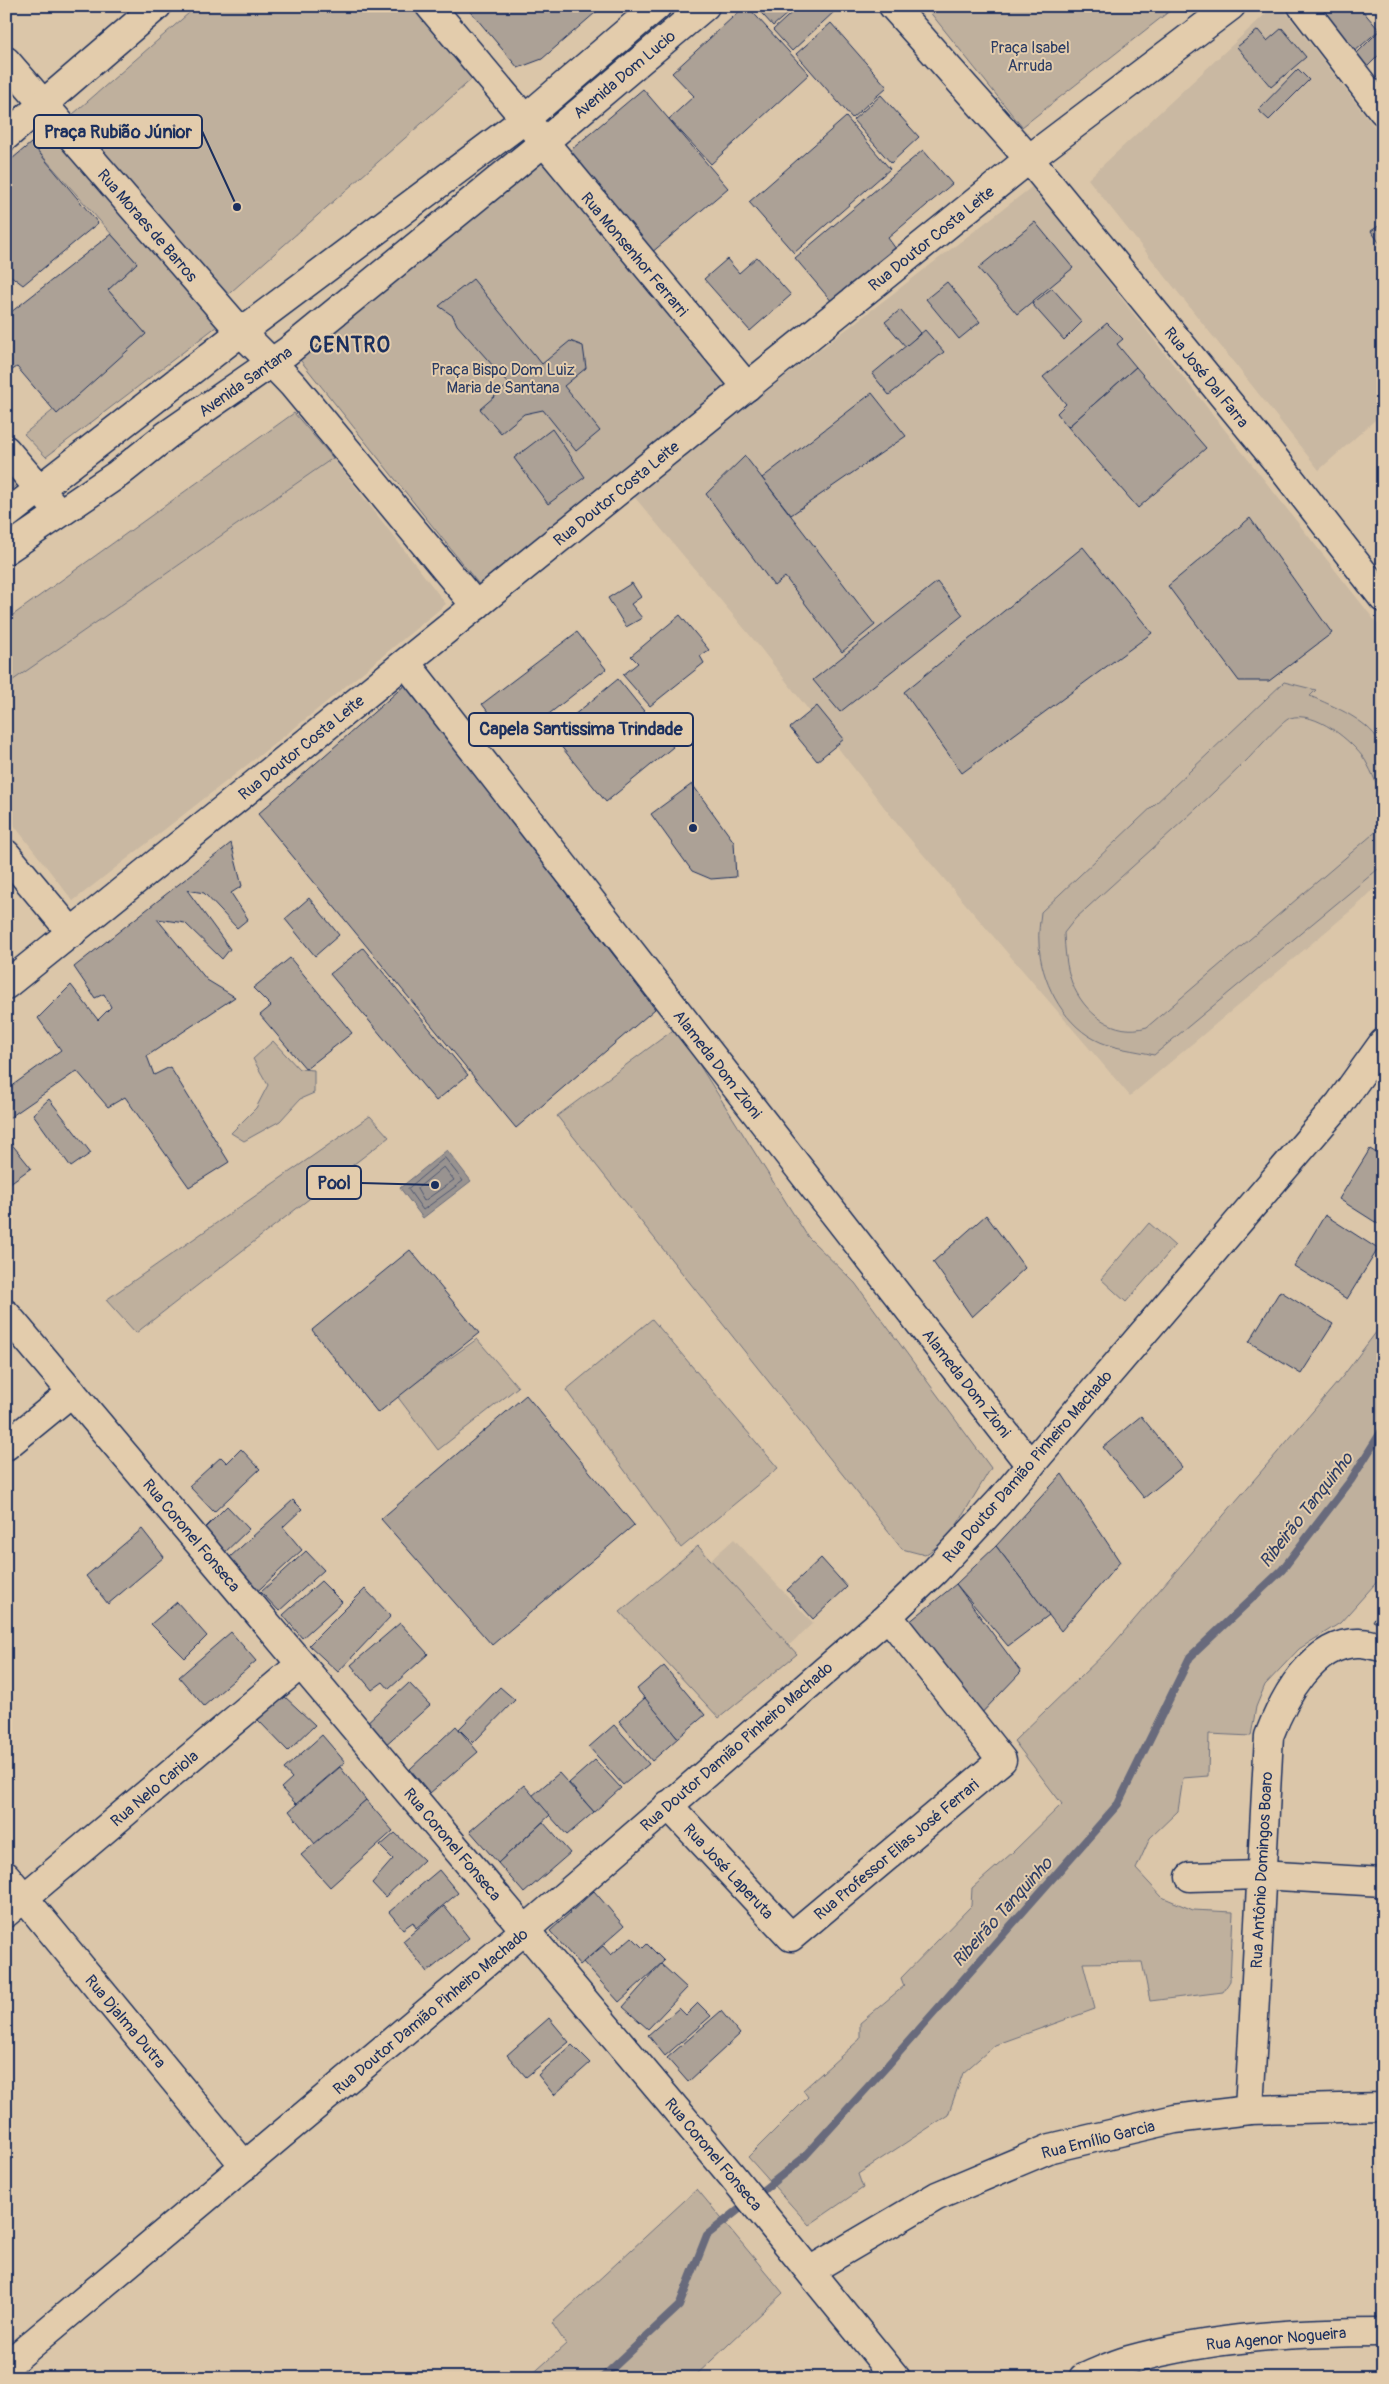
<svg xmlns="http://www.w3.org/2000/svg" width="1389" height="2384" font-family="Pangolin,sans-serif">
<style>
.built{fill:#c9b8a2}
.green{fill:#bfb09d;stroke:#6d707e}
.water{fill:#999390;stroke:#676b7c}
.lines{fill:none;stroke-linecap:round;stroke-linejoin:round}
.shore{stroke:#4d5772;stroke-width:1}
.stream{stroke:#676b7c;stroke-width:8}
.building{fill:#aca196;stroke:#1b2f5e}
.street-casing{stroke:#1b2f5e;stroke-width:31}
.secondary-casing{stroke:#1b2f5e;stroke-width:31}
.street{stroke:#e3ccac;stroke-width:28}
.secondary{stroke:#e3ccac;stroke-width:28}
.labels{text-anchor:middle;stroke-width:4;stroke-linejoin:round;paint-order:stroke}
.park-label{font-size:16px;fill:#2b3c64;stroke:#e3ccac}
.street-label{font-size:16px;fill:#1b2f5e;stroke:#e3ccac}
.water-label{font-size:18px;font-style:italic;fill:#2e3e66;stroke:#e3ccac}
.district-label{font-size:21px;font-weight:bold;letter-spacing:1px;fill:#1b2f5e;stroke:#e3ccac}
.leader{fill:none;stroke:#1b2f5e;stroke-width:2}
.callout-dot{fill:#1b2f5e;stroke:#e3ccac;stroke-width:2}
.callout{fill:#e3ccac;stroke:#1b2f5e;stroke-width:2}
.callout-label{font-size:18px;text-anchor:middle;font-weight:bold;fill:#1b2f5e}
</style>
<rect width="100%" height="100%" fill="#dbc6a9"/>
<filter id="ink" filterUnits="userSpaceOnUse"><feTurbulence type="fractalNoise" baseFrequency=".02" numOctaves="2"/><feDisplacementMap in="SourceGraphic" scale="10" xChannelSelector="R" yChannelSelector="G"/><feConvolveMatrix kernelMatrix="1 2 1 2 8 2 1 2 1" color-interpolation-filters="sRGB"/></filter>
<g filter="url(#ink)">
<g class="built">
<path d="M 1274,6 L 1281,6 L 1383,138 L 1383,413 L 1319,470 L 1088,179 Z"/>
<path d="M 1033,186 L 1383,631 L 1383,880 L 1361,902 L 1130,1096 L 898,825 L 758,645 L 632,494 Z"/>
<path d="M 333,458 L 446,604 L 297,726 L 73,901 L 6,815 L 6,674 L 171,571 Z"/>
<path d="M 734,1539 L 813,1623 L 771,1662 L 703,1567 Z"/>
</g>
<g class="green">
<path d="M 197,6 L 413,6 L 473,78 L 223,299 L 72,115 Z"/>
<path d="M 925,6 L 1176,6 L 1022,127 Z"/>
<path d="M 50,120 L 221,323 L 46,457 L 24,434 L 146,334 L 108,290 L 137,263 L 31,143 Z"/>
<path d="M 541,159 L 726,385 L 481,587 L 297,356 Z"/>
<path d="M 294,413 L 333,458 L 6,685 L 6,620 Z"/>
<path d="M 6,465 L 21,482 L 6,494 Z"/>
<path d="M 1284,682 L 1316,690 L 1310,696 C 1333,706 1372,721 1382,747 C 1386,755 1383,791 1383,802 C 1378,787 1373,774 1365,760 C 1352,741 1315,710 1290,718 C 1282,721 1255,752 1247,760 C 1192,815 1132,866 1075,919 L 1064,933 C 1065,950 1066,967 1072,983 C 1084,1013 1114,1037 1147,1027 L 1379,829 L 1383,806 L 1383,865 L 1154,1055 C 1135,1050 1112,1049 1094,1039 C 1062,1022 1040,979 1039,943 C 1038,933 1040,922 1041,912 Z"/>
<path d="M 676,1028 L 808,1237 L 855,1283 L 991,1468 L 949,1538 L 925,1555 L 902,1549 L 557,1116 Z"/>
<path d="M 273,1041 L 299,1069 L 314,1070 L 314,1093 L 300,1099 L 280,1121 L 244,1141 L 231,1133 L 256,1108 L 268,1085 L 253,1059 Z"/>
<path d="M 370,1116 L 389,1137 L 136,1333 L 106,1300 Z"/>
<path d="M 1149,1223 L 1175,1246 L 1126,1302 L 1101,1279 Z"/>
<path d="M 652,1319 L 778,1468 L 681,1548 L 566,1390 Z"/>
<path d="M 1383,1323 L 1383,1575 L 1340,1623 L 1299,1649 L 1265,1685 L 1256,1707 L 1251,1736 L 1209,1734 L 1208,1776 L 1183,1778 L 1178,1811 L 1150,1838 L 1136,1869 L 1162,1897 L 1193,1910 L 1233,1912 L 1230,1981 L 1223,1992 L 1150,2001 L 1142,1962 L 1083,1963 L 1095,2009 L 995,2045 L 963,2073 L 948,2115 L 858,2174 L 863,2188 L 809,2225 L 748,2157 L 808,2097 L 803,2090 L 860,2039 L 860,2023 L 904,1986 L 901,1978 L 971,1906 L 972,1888 L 1013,1852 L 1062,1804 L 1014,1741 L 1110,1648 L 1343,1376 Z"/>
<path d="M 477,1339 L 518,1387 L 438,1450 L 397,1396 Z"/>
<path d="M 698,1546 L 797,1654 L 719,1718 L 620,1612 Z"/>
<path d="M 697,2189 L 783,2293 L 693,2378 L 528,2378 L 566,2344 L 552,2323 Z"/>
</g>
<path class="water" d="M 447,1150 L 471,1181 L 423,1218 L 400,1188 Z"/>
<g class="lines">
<g class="shore">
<path d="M 445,1158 L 463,1181 L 423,1210 L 408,1189 Z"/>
<path d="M 444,1167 L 454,1180 L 424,1201 L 417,1189 Z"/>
</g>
<path class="stream" d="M 602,2378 L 679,2306 L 707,2235 L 802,2159 L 887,2066 L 1118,1804 L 1190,1657 L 1282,1570 L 1351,1480 L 1383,1429"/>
</g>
<g class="building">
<path d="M 466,6 L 603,6 L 542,59 L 518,68 Z"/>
<path d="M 745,6 L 747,6 L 809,74 L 711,164 L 669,119 L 694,96 L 672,73 Z"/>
<path d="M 755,6 L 796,6 L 773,26 Z"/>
<path d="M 799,6 L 833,6 L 836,10 L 792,51 L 773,30 Z"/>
<path d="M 1311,6 L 1366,6 L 1362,10 L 1379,30 L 1353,53 Z"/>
<path d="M 1375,6 L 1383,6 L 1383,15 Z"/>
<path d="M 831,23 L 887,87 L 852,118 L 796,54 Z"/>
<path d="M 1383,27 L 1383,51 L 1364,70 L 1352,58 Z"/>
<path d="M 1282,28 L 1306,57 L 1271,87 L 1237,47 L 1258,30 L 1267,41 Z"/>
<path d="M 1298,69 L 1309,80 L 1269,120 L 1258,110 Z"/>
<path d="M 643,89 L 728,188 L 644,259 L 559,160 Z"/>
<path d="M 881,95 L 919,137 L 891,163 L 853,120 Z"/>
<path d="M 846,117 L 890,169 L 794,253 L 749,202 Z"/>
<path d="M 31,143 L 98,223 L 23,285 L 6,272 L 6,164 Z"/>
<path d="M 923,150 L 952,184 L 888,238 L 896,249 L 833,303 L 795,258 Z"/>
<path d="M 1035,222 L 1073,268 L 1017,314 L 978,268 Z"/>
<path d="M 1383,223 L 1383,248 L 1371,231 Z"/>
<path d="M 111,234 L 137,263 L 108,290 L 146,334 L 57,414 L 17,367 L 6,374 L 6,316 Z"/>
<path d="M 757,257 L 791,295 L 750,331 L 704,279 L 727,259 L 739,273 Z"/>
<path d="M 473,279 L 542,364 L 570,341 L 583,346 L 586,368 L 564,386 L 600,431 L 576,451 L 543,410 L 524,414 L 501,433 L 480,409 L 509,384 L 457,325 L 453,316 L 439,306 Z"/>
<path d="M 947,282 L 980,322 L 959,339 L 926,299 Z"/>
<path d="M 1052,288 L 1082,322 L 1064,340 L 1032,304 Z"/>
<path d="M 900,310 L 920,333 L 906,347 L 885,322 Z"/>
<path d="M 1107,323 L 1123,339 L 1117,344 L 1136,367 L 1068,427 L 1057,413 L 1066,404 L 1043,377 Z"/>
<path d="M 925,330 L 944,352 L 889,395 L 872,374 Z"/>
<path d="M 1136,367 L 1206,448 L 1138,508 L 1068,427 Z"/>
<path d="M 872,393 L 906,436 L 791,515 L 762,478 Z"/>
<path d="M 552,429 L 585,477 L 548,504 L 514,458 Z"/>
<path d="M 745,456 L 875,625 L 842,652 L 785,577 L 774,586 L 706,494 Z"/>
<path d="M 1250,518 L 1332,633 L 1269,681 L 1239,681 L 1168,586 Z"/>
<path d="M 1083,547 L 1152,633 L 962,773 L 904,692 Z"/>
<path d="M 937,582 L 963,615 L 840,712 L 813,680 Z"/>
<path d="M 632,583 L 641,597 L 631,604 L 642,618 L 626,627 L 608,598 Z"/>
<path d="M 680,615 L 709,650 L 700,656 L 704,663 L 650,706 L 623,675 L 638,663 L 631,656 Z"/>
<path d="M 577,632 L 606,669 L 512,743 L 482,704 Z"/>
<path d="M 618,679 L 673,747 L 606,802 L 551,734 Z"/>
<path d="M 406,684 L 655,1009 L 516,1128 L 258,814 Z"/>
<path d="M 817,706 L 844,739 L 817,761 L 790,728 Z"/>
<path d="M 692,784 L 734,842 L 736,877 L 711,879 L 692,871 L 651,814 Z"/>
<path d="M 231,843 L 242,886 L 231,893 L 248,919 L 237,928 L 204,893 L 187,890 L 230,949 L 222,959 L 185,923 L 157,919 L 207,980 L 235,997 L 147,1056 L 154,1075 L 170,1067 L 229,1162 L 189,1187 L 125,1097 L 108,1107 L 77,1071 L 6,1120 L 6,1090 L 61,1050 L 38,1018 L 71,985 L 98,1020 L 111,1007 L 104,994 L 95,998 L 74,967 Z"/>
<path d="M 309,898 L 339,935 L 315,956 L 285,919 Z"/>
<path d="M 363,948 L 468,1075 L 436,1101 L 330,974 Z"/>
<path d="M 290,958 L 352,1033 L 306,1069 L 260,1015 L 271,1006 L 253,988 Z"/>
<path d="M 49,1099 L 91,1153 L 71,1167 L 33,1114 Z"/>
<path d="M 6,1137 L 31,1168 L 6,1186 Z"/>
<path d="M 1370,1149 L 1383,1157 L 1383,1227 L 1339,1199 Z"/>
<path d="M 986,1215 L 1025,1268 L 972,1317 L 933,1262 Z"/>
<path d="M 1325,1215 L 1378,1249 L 1347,1299 L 1294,1266 Z"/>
<path d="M 410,1250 L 479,1333 L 378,1413 L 312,1330 Z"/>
<path d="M 1280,1291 L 1333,1324 L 1301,1374 L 1249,1342 Z"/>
<path d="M 526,1395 L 634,1525 L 492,1645 L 381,1519 Z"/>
<path d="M 1141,1416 L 1182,1467 L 1144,1498 L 1103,1447 Z"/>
<path d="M 241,1449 L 260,1469 L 214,1512 L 189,1486 L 221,1457 L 227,1463 Z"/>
<path d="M 1062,1474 L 1120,1562 L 1061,1631 L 996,1546 Z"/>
<path d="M 293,1500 L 302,1509 L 283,1527 L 302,1550 L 249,1599 L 220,1566 Z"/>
<path d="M 227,1506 L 249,1529 L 219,1558 L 198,1535 Z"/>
<path d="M 142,1529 L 164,1557 L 108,1604 L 86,1576 Z"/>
<path d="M 996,1546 L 1049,1615 L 1008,1646 L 956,1584 Z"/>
<path d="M 306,1551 L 324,1570 L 279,1611 L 261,1592 Z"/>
<path d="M 821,1558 L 847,1587 L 813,1619 L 787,1590 Z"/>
<path d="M 321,1581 L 342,1602 L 302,1638 L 283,1615 Z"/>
<path d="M 956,1584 L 1021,1672 L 973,1722 L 903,1627 Z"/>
<path d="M 365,1589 L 391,1616 L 338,1672 L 309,1645 Z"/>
<path d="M 177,1602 L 207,1636 L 185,1658 L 151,1624 Z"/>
<path d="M 1383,1603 L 1383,1626 L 1373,1621 Z"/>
<path d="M 400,1623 L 428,1654 L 389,1689 L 383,1682 L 372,1690 L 351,1665 Z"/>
<path d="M 231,1632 L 256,1661 L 204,1706 L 179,1677 Z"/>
<path d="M 664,1666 L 705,1715 L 678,1738 L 637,1689 Z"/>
<path d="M 409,1683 L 430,1705 L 383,1747 L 363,1726 Z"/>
<path d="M 500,1687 L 515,1700 L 473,1743 L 459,1729 Z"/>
<path d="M 283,1695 L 315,1725 L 288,1751 L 258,1720 Z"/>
<path d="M 645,1698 L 678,1738 L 652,1761 L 619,1721 Z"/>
<path d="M 614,1725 L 649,1764 L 623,1785 L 589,1747 Z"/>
<path d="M 456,1726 L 478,1752 L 430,1793 L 410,1769 Z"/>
<path d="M 322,1735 L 345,1762 L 296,1804 L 281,1788 L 292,1778 L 284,1769 Z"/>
<path d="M 595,1760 L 621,1788 L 594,1812 L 569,1783 Z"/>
<path d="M 340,1767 L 366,1800 L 315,1844 L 289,1811 Z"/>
<path d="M 559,1773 L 594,1812 L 567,1835 L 532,1796 Z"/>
<path d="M 524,1785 L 550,1815 L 498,1863 L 470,1831 Z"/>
<path d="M 366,1800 L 393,1831 L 330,1887 L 301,1855 Z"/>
<path d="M 543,1822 L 570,1853 L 524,1893 L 498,1863 Z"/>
<path d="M 395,1833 L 424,1860 L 385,1897 L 372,1883 L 393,1859 L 380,1846 Z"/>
<path d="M 439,1870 L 458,1893 L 416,1928 L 413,1922 L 403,1929 L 389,1912 Z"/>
<path d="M 594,1891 L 624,1926 L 580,1965 L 550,1931 Z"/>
<path d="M 444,1906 L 469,1938 L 427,1972 L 403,1941 Z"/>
<path d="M 632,1937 L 643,1948 L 647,1944 L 664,1961 L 619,2002 L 583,1962 L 603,1946 L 611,1955 Z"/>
<path d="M 661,1964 L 687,1988 L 648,2029 L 623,2007 Z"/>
<path d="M 698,2003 L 711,2016 L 665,2056 L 648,2035 L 679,2008 L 686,2015 Z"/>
<path d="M 721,2011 L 740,2034 L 688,2082 L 667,2058 Z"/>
<path d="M 549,2018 L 569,2042 L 526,2077 L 507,2055 Z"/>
<path d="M 572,2045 L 590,2063 L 554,2095 L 538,2075 Z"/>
</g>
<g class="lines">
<defs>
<g id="street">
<path d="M 893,6 L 1029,159"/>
<path d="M 525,119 L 747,387"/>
<path d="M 272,363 L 293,385 L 476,606"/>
<path d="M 406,663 L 1030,1465"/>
<path d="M 6,854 L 72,933"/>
<path d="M 6,1446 L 72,1392"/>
<path d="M 668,1805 L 791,1937 L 1002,1760 L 888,1616"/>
<path d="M 1190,1877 L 1260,1875 L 1383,1882"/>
<path d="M 6,1913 L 301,1664"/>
<path d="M 1249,2110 L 1269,1736 C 1283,1699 1313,1641 1360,1643 C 1367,1643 1375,1646 1383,1647"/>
<path d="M 811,2270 L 937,2196 L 1051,2148 L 1175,2119 L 1249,2110 L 1383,2107"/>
<path d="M 1083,2378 C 1098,2372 1114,2364 1129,2360 C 1212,2337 1298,2332 1383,2332"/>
</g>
<g id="secondary">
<path d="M 430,6 L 525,119"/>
<path d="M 1302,6 L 1383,111"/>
<path d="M 6,61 L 241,332 L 272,363"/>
<path d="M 6,136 L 157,6"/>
<path d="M 1029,159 L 1278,463 L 1383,598"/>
<path d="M 6,450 L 52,504"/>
<path d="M 6,515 L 241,332 L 525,119 L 657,6"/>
<path d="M 6,550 L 118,474 L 167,435 L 288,351 L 543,143 L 705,6"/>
<path d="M 6,985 L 1029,159 L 1231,6"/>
<path d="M 6,1314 L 733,2177 L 896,2378"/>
<path d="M 6,1876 L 245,2166"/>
<path d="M 6,2366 L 525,1930 L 888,1616 L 935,1571 L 999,1502 L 1340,1103 L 1383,1043"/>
</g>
</defs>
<use href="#street" class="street-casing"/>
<use href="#secondary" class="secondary-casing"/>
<use href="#street" class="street"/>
<use href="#secondary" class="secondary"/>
</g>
</g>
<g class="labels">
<g class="park-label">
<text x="1030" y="53">Praça Isabel<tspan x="1030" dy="18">Arruda</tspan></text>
<text x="503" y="375">Praça Bispo Dom Luiz<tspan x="503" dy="18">Maria de Santana</tspan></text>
</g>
<g class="street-label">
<text transform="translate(624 74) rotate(-40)" y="6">Avenida Dom Lucio</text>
<text transform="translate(148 225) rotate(49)" y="6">Rua Moraes de Barros</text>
<text transform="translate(931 238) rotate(-39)" y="6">Rua Doutor Costa Leite</text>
<text transform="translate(635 254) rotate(50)" y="6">Rua Monsenhor Ferrarri</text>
<text transform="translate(1207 377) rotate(51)" y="6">Rua José Dal Farra</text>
<text transform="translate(245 381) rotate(-35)" y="6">Avenida Santana</text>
<text transform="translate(616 493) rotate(-39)" y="6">Rua Doutor Costa Leite</text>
<text transform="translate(301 747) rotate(-39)" y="6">Rua Doutor Costa Leite</text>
<text transform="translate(718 1064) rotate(52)" y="6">Alameda Dom Zioni</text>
<text transform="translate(967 1383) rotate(52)" y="6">Alameda Dom Zioni</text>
<text transform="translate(1027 1466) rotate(-49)" y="6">Rua Doutor Damião Pinheiro Machado</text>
<text transform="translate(192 1535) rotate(50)" y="6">Rua Coronel Fonseca</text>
<text transform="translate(736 1746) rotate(-41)" y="6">Rua Doutor Damião Pinheiro Machado</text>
<text transform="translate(154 1788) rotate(-40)" y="6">Rua Nelo Cariola</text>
<text transform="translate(453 1844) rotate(50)" y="6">Rua Coronel Fonseca</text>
<text transform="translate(896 1849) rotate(-40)" y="6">Rua Professor Elias José Ferrari</text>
<text transform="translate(1261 1870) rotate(-87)" y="6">Rua Antônio Domingos Boaro</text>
<text transform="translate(729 1871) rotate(47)" y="6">Rua José Laperuta</text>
<text transform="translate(430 2011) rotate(-40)" y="6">Rua Doutor Damião Pinheiro Machado</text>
<text transform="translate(126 2021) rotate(50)" y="6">Rua Djalma Dutra</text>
<text transform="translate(1098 2139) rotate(-14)" y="6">Rua Emílio Garcia</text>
<text transform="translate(714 2154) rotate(50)" y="6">Rua Coronel Fonseca</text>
<text transform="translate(1276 2338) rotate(-5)" y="6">Rua Agenor Nogueira</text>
</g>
<g class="water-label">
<text transform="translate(1306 1510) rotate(-52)" y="6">Ribeirão Tanquinho</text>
<text transform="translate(1002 1912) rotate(-48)" y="6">Ribeirão Tanquinho</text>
</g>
<g class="district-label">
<text x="350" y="352">CENTRO</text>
</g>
</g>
<path class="leader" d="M237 207L202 131M693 828L693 729M435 1185L361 1183"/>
<g class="callout-dot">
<circle cx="237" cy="207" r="5"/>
<circle cx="693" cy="828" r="5"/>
<circle cx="435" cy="1185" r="5"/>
</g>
<g class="callout">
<rect x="34" y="115" width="168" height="33" rx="5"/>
<rect x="469" y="713" width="224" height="33" rx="5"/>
<rect x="307" y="1166" width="54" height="33" rx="5"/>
</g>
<g class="callout-label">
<text x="118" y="138">Praça Rubião Júnior</text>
<text x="581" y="735">Capela Santissima Trindade</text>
<text x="334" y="1189">Pool</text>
</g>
<rect width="1389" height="2384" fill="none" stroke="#e3ccac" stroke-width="25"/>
<rect x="12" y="12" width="1364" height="2359" fill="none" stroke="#1b2f5e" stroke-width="2" filter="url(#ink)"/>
</svg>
